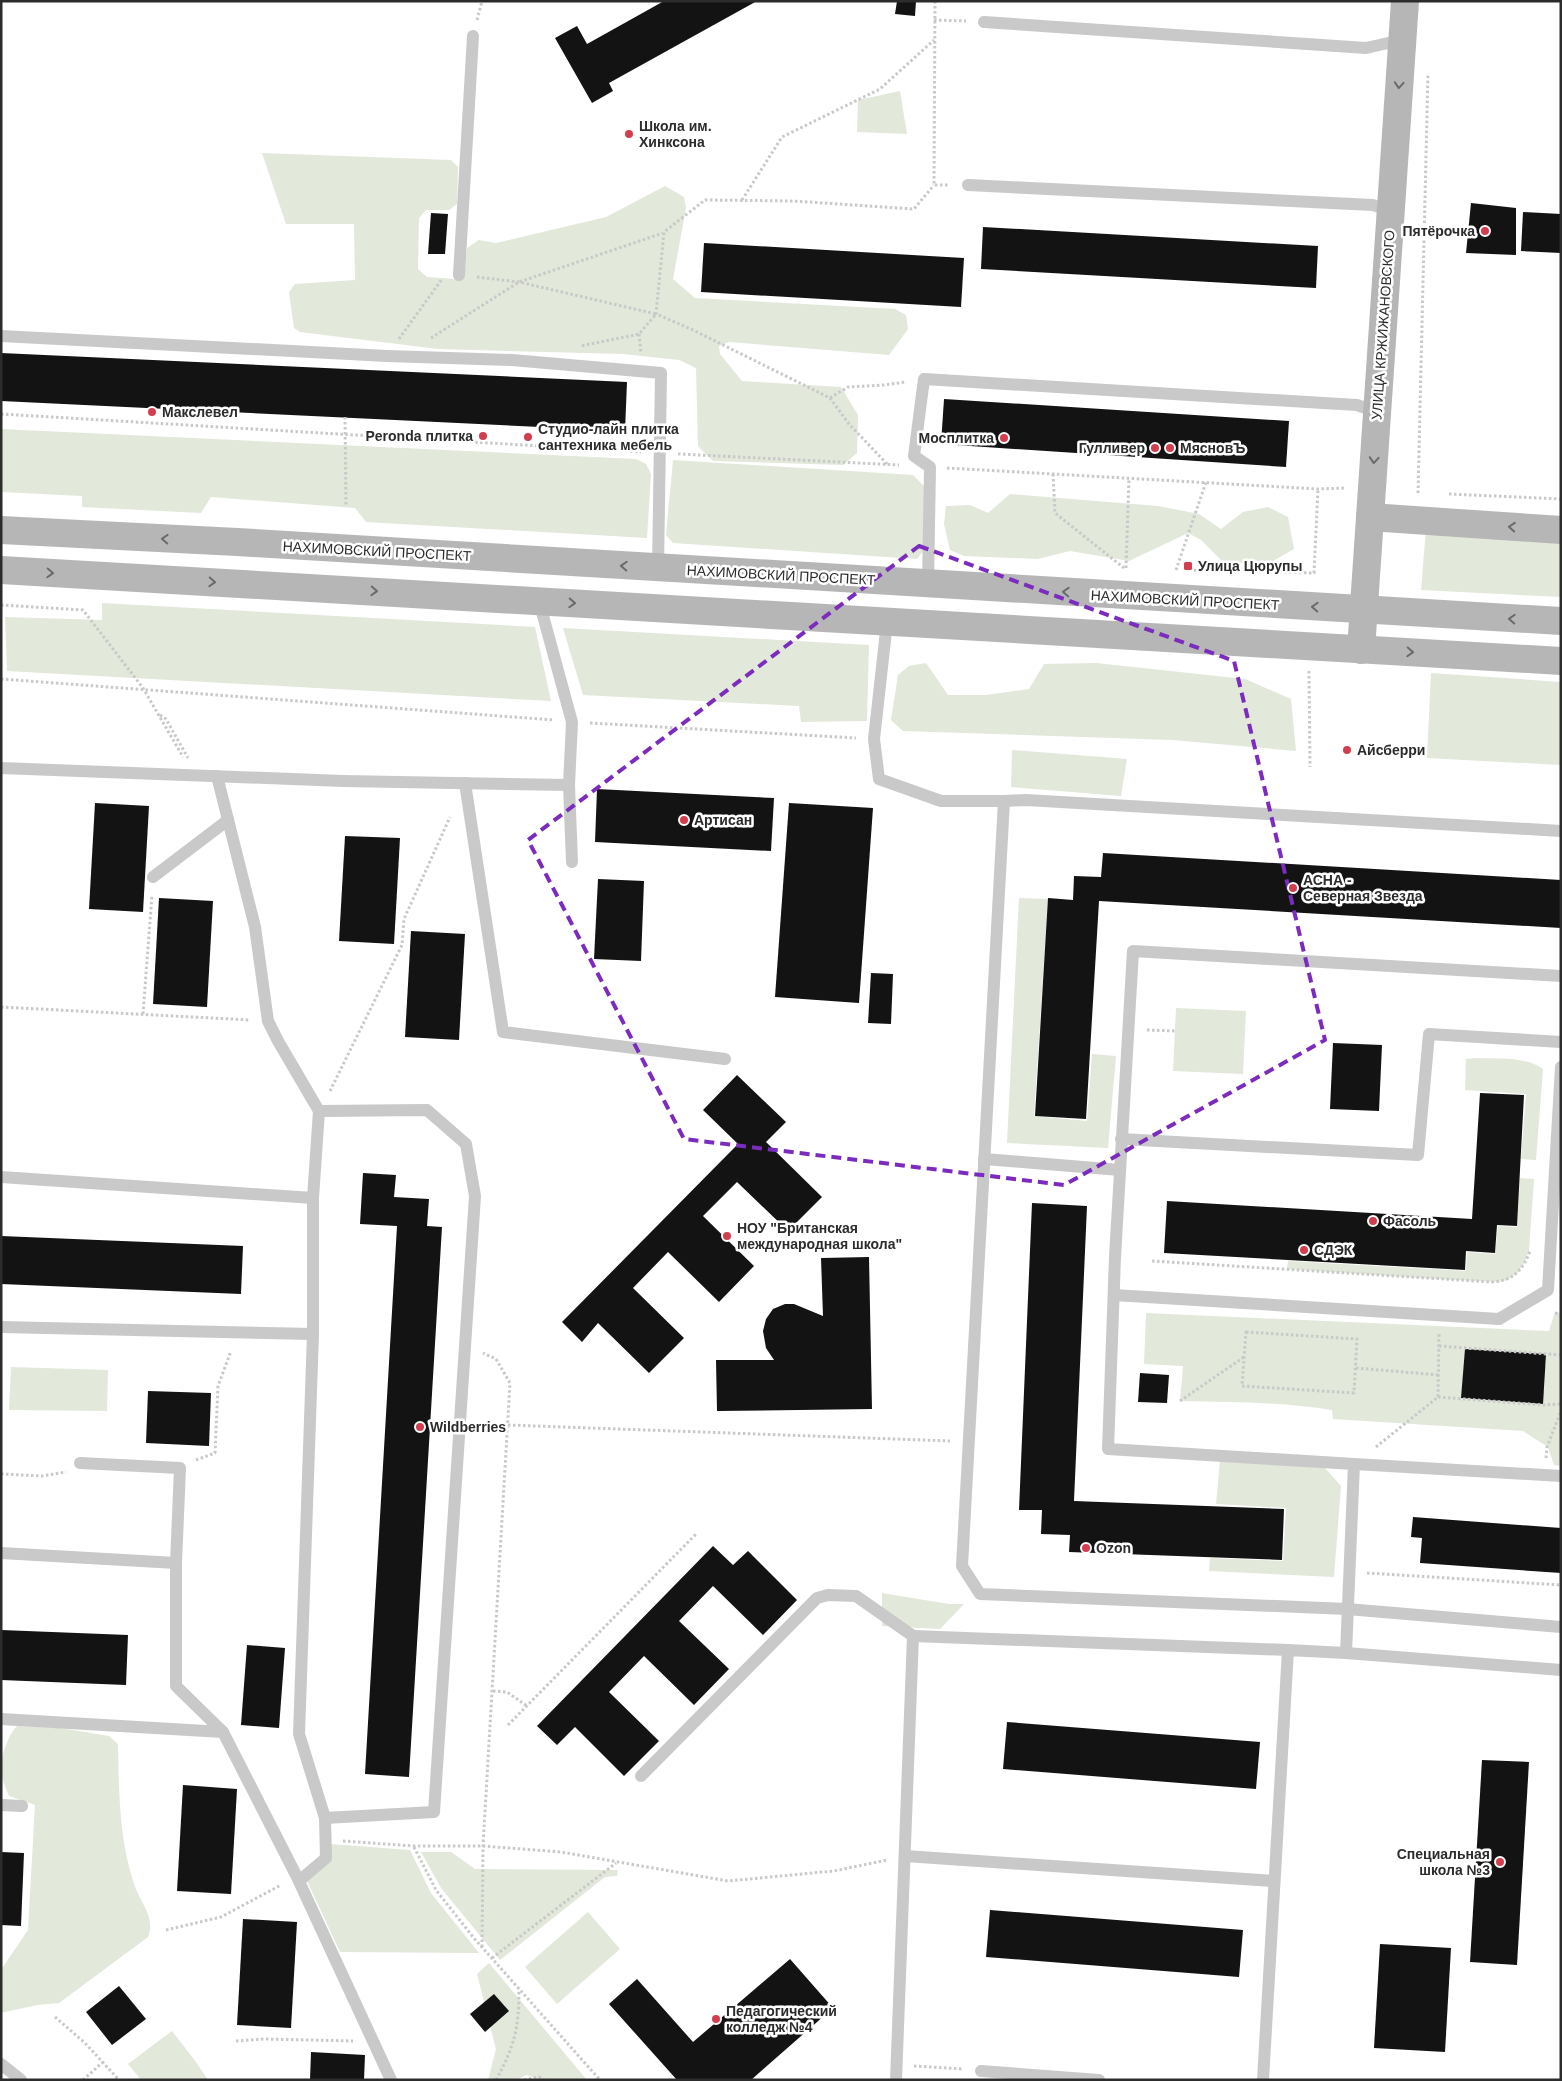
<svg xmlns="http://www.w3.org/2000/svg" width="1562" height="2081" font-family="Arial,sans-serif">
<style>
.green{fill:#e2e8da}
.building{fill:#131313}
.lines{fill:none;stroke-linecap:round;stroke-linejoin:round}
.path{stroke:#c9c9c9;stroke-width:3;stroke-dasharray:2.5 2.5;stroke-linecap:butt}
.lane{stroke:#c9c9c9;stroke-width:12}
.secondary{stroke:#b6b6b6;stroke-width:28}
.oneway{stroke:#6a6a6a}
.marked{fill:none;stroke:#7b2cbf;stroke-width:4;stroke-dasharray:10 6;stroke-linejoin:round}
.poi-dot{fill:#d23e4e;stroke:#fff;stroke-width:2}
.labels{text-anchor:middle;stroke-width:5;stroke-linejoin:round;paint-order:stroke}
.poi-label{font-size:14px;font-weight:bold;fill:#2c2c2c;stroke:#fff;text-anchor:start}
.street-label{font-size:14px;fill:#2c2c2c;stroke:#fff}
</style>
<rect width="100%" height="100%" fill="#fff"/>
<g class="green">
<path d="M 900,91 L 907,134 L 857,132 L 858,100 Z"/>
<path d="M 262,153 L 451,160 L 458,167 L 457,204 L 449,210 L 426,210 L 419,218 L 418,269 L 427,277 L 455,279 L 465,270 L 467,248 L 479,240 L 496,243 L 606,217 L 665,186 L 684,197 L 686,208 L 673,279 L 695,298 L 895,309 L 906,315 L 908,329 L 889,355 L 729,342 L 719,346 L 720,354 L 742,381 L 841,387 L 858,415 L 857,453 L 843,465 L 713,461 L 698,446 L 696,368 L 679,360 L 623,354 L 438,349 L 300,332 L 294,328 L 289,292 L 295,284 L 355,280 L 354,224 L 286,224 Z"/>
<path d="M 1,429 L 636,459 L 646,464 L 651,474 L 647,538 L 366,522 L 355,508 L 211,497 L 201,513 L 82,507 L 82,496 L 1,492 Z"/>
<path d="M 673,460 L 913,475 L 924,486 L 924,550 L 917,559 L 673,543 L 666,535 Z"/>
<path d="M 1010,494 L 1158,506 L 1199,514 L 1221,529 L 1243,512 L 1268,507 L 1288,517 L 1294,549 L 1273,561 L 1225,564 L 1201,540 L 1188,533 L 1129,561 L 1070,551 L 1038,559 L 964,556 L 950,550 L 944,524 L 946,506 L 970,505 L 988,513 Z"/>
<path d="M 1426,529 L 1561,540 L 1561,597 L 1421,590 Z"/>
<path d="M 102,603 L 535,627 L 551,701 L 7,671 L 5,617 L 102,620 Z"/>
<path d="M 563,628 L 869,645 L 867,721 L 801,722 L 799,706 L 583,695 Z"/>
<path d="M 926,663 L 948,695 L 986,695 L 1029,689 L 1044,664 L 1096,663 L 1245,679 L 1291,699 L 1296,751 L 1172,740 L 903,731 L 891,720 L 898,675 L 909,666 Z"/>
<path d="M 1431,673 L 1561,682 L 1561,765 L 1427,758 Z"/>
<path d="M 1012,750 L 1127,759 L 1121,796 L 1011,787 Z"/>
<path d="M 1019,898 L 1048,899 L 1034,1116 L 1087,1121 L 1092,1054 L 1116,1056 L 1108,1148 L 1007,1143 Z"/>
<path d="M 1176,1008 L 1246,1011 L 1243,1074 L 1173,1071 Z"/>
<path d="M 1476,1058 C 1497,1059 1524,1056 1543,1069 L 1536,1160 L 1521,1159 L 1526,1094 L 1465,1090 L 1466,1059 Z"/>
<path d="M 1520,1178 L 1534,1179 L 1529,1250 L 1525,1262 L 1517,1273 L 1507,1280 L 1497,1282 L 1438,1279 L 1287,1269 L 1288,1261 L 1466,1271 L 1467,1252 L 1495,1254 L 1498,1226 L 1517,1227 Z"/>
<path d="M 1555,1312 L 1561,1313 L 1561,1466 L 1554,1465 L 1548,1447 L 1523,1431 L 1333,1419 L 1332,1410 C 1281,1402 1231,1402 1180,1401 L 1183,1366 L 1144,1364 L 1146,1313 L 1549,1331 Z"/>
<path d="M 11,1367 L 108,1370 L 107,1411 L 9,1410 Z"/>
<path d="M 1220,1461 L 1325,1468 L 1341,1486 L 1334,1577 L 1209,1571 L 1210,1558 L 1283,1561 L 1286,1508 L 1216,1504 Z"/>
<path d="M 882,1593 L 949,1604 L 964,1604 L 940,1629 L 882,1626 Z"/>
<path d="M 17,1726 L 60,1728 L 109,1736 L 118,1744 C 119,1792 119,1839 134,1884 C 140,1903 156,1917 148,1937 L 59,2003 L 37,2005 L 1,2013 L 1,1970 L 28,1930 L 35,1805 L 9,1796 C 6,1789 3,1781 1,1774 C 0,1759 7,1736 17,1726 Z"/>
<path d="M 330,1844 L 410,1850 L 431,1893 L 479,1953 L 340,1952 L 307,1881 Z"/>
<path d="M 421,1852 L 451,1852 L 475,1869 L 618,1870 L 617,1876 L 605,1877 L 500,1960 L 441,1888 Z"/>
<path d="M 588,1912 L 620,1949 L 557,2004 L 525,1967 Z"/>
<path d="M 489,1963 L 587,2080 L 542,2080 L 526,2075 L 517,2080 L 488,2080 L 496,2049 L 477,1974 Z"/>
<path d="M 172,2031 L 196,2062 L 208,2080 L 141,2080 L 128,2064 Z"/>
</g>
<g class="building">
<path d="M 664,1 L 757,1 L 609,83 L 613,91 L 592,103 L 555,38 L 577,26 L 587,44 Z"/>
<path d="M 897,1 L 916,1 L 915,16 L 895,14 Z"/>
<path d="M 1471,203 L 1516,208 L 1516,255 L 1466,253 Z"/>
<path d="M 1523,212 L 1561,214 L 1561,253 L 1521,251 Z"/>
<path d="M 431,213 L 448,214 L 445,254 L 428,254 Z"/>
<path d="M 983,227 L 1318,246 L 1316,288 L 981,269 Z"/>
<path d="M 704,243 L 964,258 L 961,307 L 701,292 Z"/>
<path d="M 1,353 L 627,382 L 625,431 L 1,401 Z"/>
<path d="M 944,399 L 1289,421 L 1286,467 L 941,444 Z"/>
<path d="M 597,789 L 774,798 L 771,851 L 595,842 Z"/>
<path d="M 95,803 L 149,806 L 143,912 L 89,909 Z"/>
<path d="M 789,803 L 873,808 L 859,1003 L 775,997 Z"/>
<path d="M 345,836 L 400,838 L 394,944 L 339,941 Z"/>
<path d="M 1103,853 L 1561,880 L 1561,928 L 1099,901 L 1086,1119 L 1035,1116 L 1048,898 L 1073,900 L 1074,876 L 1101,877 Z"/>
<path d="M 598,879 L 644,881 L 641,961 L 594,959 Z"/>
<path d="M 159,898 L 213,901 L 207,1007 L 153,1004 Z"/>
<path d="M 411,931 L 465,934 L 459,1040 L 405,1037 Z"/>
<path d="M 871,973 L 893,974 L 891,1024 L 868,1023 Z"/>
<path d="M 1333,1043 L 1382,1045 L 1379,1111 L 1330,1109 Z"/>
<path d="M 737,1075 L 786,1122 L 766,1142 L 822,1197 L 788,1231 L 737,1182 L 703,1216 L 754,1266 L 719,1302 L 668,1252 L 633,1288 L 684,1338 L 649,1373 L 598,1323 L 582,1342 L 562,1322 L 738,1144 L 703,1110 Z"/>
<path d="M 1480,1093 L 1524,1095 L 1517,1226 L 1497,1225 L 1495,1253 L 1466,1251 L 1465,1270 L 1164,1253 L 1167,1201 L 1472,1219 Z"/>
<path d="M 363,1173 L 396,1175 L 394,1197 L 429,1199 L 427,1226 L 442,1227 L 409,1777 L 365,1774 L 397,1226 L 360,1224 Z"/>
<path d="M 1032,1203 L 1087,1206 L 1074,1501 L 1284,1509 L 1282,1560 L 1069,1552 L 1070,1535 L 1041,1534 L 1042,1510 L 1019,1510 Z"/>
<path d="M 1,1236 L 243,1246 L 241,1294 L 1,1284 Z"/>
<path d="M 869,1257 L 872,1409 L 717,1411 L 716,1360 L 774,1360 L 766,1348 L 763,1331 L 766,1319 L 773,1309 L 785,1304 L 794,1304 L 823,1316 L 821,1258 Z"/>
<path d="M 1465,1349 L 1546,1354 L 1543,1404 L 1461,1398 Z"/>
<path d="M 1140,1373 L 1169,1375 L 1167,1403 L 1138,1402 Z"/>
<path d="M 148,1391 L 211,1393 L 209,1446 L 146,1443 Z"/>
<path d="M 1413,1517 L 1561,1528 L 1561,1573 L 1420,1563 L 1422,1538 L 1411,1537 Z"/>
<path d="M 713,1546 L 733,1565 L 748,1551 L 797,1600 L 763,1635 L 713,1586 L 679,1621 L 729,1669 L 694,1705 L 644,1656 L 609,1692 L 659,1741 L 624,1776 L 575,1727 L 557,1745 L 537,1726 Z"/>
<path d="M 1,1630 L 128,1635 L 126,1685 L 1,1680 Z"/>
<path d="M 247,1645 L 285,1648 L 279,1728 L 241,1725 Z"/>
<path d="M 1007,1722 L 1260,1742 L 1256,1789 L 1003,1769 Z"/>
<path d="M 1482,1760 L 1529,1762 L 1517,1965 L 1470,1962 Z"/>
<path d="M 183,1785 L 237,1789 L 231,1894 L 177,1891 Z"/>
<path d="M 1,1852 L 24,1853 L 21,1926 L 1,1925 Z"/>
<path d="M 990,1910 L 1243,1930 L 1239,1977 L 986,1957 Z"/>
<path d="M 243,1919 L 297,1922 L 291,2028 L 237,2025 Z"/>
<path d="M 1380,1944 L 1451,1948 L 1445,2052 L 1374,2048 Z"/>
<path d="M 790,1959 L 833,2008 L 751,2080 L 677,2080 L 609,2004 L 637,1979 L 693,2042 Z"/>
<path d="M 119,1986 L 146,2019 L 112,2045 L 86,2012 Z"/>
<path d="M 494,1994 L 509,2011 L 485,2032 L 470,2014 Z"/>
<path d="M 311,2052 L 365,2055 L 364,2080 L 310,2080 Z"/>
</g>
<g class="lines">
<g class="path">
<path d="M 935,1 L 934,185 L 950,185"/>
<path d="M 477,20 L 482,1"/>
<path d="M 934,20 L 966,21"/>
<path d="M 742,200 L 782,137 L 880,89 L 934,40"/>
<path d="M 477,277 L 519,282 L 656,314 L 639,334 L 581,346"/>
<path d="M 639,334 L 641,353"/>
<path d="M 431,338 L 519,282 L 663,233"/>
<path d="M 399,339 L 442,279"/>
<path d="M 830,398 L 848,387 L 884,385 L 906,382"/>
<path d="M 1,414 L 641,452"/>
<path d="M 345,417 L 346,505"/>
<path d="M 678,454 L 899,465"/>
<path d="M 887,464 L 849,424 L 830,398 L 693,330 L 656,314 L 664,232 L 705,200 L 793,201 L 914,209 L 934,185"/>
<path d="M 947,468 L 1318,489 L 1345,488"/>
<path d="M 1053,474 L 1055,513 L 1124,568"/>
<path d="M 1418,493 L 1428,73"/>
<path d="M 1449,494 L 1561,499"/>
<path d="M 1126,568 L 1129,478"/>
<path d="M 1176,570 L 1206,482"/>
<path d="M 1184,570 L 1314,573 L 1318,489"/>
<path d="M 1,605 L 83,610 L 143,688 L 183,757"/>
<path d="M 1309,671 L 1310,767"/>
<path d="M 1,679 L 554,720"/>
<path d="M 160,715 L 166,719 L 188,758"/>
<path d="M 590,723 L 856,738"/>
<path d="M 1,1007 L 250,1020"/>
<path d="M 143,1014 L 152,895"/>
<path d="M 1147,1030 L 1176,1031"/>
<path d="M 330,1091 L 402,945 L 404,919 L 450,817"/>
<path d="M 1152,1261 L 1492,1282 C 1513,1281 1523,1270 1530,1251"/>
<path d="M 1555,1313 L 1561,1314"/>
<path d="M 1246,1332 L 1357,1339 L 1354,1393 L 1242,1386 Z"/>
<path d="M 1439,1346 L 1561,1355"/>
<path d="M 1356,1368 L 1439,1375"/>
<path d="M 1438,1397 L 1543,1405 L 1561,1404"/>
<path d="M 1180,1401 L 1244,1357"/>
<path d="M 508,1425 L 950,1441"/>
<path d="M 1376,1447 L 1438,1397 L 1439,1333"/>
<path d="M 1546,1458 L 1547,1447 L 1561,1411"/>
<path d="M 196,1460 L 215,1453 L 218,1386 L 231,1351"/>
<path d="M 1,1474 L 42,1476 L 66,1472"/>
<path d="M 1367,1573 L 1561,1585"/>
<path d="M 493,1691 L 507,1692 L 527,1706"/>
<path d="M 508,1725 L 697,1533"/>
<path d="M 343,1841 L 414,1846 L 483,1846 L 561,1852 L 728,1881 L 834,1871 L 887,1860"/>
<path d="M 414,1847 L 436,1890 L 473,1937 L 600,2080"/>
<path d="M 166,1930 L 221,1917 L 281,1885"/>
<path d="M 482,1947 L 483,1846 L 510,1383 L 496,1359 L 483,1353"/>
<path d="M 492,1958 L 616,1863"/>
<path d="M 55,2017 L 85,2043 L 119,2080"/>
<path d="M 236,2041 L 263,2039 L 353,2041"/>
<path d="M 914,2066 L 963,2069"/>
<path d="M 83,2080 L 103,2062"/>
<path d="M 496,2080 C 515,2045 519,2028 519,1989"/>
<path d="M 524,2080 L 539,2077 L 544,2080"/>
</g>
<g class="lane">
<path d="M 984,22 L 1366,48 L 1388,43 L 1402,46"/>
<path d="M 968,185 L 1373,205 L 1391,212"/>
<path d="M 459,275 L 473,36"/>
<path d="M 1,336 L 387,356 L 512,360 L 661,373 L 658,568"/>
<path d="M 928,584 L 930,467 L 914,456 L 924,379 L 1357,405 L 1377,412"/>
<path d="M 539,601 L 572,722 L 569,785 L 572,862"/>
<path d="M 887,622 L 874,739 L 879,779 L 941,801 L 1004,801 L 962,1566 L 980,1594 L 1347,1609 L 1561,1627"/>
<path d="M 1,768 L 343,781 L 569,785"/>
<path d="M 217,776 L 255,927 L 268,1021 L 278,1041 L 319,1111 L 313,1198 L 313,1334 L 299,1734 L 325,1818 L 326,1858 L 299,1881"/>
<path d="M 465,783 L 503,1032 L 725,1059"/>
<path d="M 1004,801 L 1026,800 L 1561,831"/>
<path d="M 153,877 L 228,820"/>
<path d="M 319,1111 L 427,1110 L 466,1144 L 475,1196 L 434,1812 L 325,1818"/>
<path d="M 1121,1139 L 1418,1155 L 1429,1034 L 1561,1042"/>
<path d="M 984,1159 L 1120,1170"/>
<path d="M 1,1177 L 313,1198"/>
<path d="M 1114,1295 L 1499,1319 L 1548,1290 L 1561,1067"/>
<path d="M 1,1327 L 313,1334"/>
<path d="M 80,1463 L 180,1468 L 176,1563"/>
<path d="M 1354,1464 L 1561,1476"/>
<path d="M 1,1553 L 176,1563 L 176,1686 L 223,1732 L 297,1877 L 391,2080"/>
<path d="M 1346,1653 L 1354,1464 L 1108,1449 L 1115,1257 L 1133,951 L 1561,976"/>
<path d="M 1,1719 L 223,1732"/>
<path d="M 641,1776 L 817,1598 L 828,1595 L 856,1596 L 913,1636"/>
<path d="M 1,1805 L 22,1806"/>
<path d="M 905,1856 L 1274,1881"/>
<path d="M 1,2064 L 21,2080"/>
<path d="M 981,2071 L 1099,2080"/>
<path d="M 896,2080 L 913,1636 L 1288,1650"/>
<path d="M 1263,2080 L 1288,1650 L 1346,1653 L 1561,1670"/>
</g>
<g class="secondary">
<path d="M 1370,517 L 1561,530"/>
<path d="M 1,530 L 237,542 L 1561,621"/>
<path d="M 1,570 L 1561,661"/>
<path d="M 1361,650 L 1405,1"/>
</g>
</g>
<defs><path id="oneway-chevron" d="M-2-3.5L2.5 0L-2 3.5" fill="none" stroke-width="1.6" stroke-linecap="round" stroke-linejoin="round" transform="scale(1.25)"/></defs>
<g class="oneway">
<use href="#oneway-chevron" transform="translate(1399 85) rotate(94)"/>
<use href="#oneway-chevron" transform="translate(1374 460) rotate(94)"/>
<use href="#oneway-chevron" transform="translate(1512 527) rotate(-176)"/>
<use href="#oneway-chevron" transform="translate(165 539) rotate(-177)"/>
<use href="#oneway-chevron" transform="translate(624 566) rotate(-177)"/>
<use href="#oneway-chevron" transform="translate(50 573) rotate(3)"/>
<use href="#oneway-chevron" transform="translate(212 582) rotate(3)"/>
<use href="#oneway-chevron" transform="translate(374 591) rotate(3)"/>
<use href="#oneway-chevron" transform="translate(1066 592) rotate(-177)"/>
<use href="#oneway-chevron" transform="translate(572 603) rotate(3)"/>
<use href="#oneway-chevron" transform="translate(1315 607) rotate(-177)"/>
<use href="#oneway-chevron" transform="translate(1512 619) rotate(-177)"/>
<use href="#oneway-chevron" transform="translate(1410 652) rotate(3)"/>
</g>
<path class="marked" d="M 919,546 L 1234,661 L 1325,1040 L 1064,1185 L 684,1139 L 528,840 Z"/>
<g class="poi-dot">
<circle cx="629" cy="134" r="5"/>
<circle cx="1485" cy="231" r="5"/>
<circle cx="152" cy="412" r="5"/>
<circle cx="483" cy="436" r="5"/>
<circle cx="528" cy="437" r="5"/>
<circle cx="1004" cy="438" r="5"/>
<circle cx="1155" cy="448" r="5"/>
<circle cx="1170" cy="448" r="5"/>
<rect x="1183" y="561" width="10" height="10" rx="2.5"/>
<circle cx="1347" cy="750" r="5"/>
<circle cx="684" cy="820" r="5"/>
<circle cx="1293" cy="888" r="5"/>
<circle cx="1373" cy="1221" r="5"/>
<circle cx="727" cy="1236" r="5"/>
<circle cx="1304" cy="1250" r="5"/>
<circle cx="420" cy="1427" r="5"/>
<circle cx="1086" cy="1548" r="5"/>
<circle cx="1500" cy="1862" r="5"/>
<circle cx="716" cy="2019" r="5"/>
</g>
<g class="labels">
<g class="poi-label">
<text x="639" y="131">Школа им.<tspan x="639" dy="16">Хинксона</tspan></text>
<text x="1475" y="236" text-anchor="end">Пятёрочка</text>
<text x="162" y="417">Макслевел</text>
<text x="538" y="434">Студио-лайн плитка<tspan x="538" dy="16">сантехника мебель</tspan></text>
<text x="473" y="441" text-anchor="end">Peronda плитка</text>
<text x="994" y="443" text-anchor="end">Мосплитка</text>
<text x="1145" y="453" text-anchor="end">Гулливер</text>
<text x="1180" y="453">МясновЪ</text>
<text x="1198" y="571">Улица Цюрупы</text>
<text x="1357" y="755">Айсберри</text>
<text x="694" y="825">Артисан</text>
<text x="1303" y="885">АСНА -<tspan x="1303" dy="16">Северная Звезда</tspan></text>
<text x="1383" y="1226">Фасоль</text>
<text x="737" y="1233">НОУ "Британская<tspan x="737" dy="16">международная школа"</tspan></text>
<text x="1314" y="1255">СДЭК</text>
<text x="430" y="1432">Wildberries</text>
<text x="1096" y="1553">Ozon</text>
<text x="1490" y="1859" text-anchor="end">Специальная<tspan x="1490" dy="16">школа №3</tspan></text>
<text x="726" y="2016">Педагогический<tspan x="726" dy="16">колледж №4</tspan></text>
</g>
<g class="street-label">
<text transform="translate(1383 325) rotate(-86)" y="5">УЛИЦА КРЖИЖАНОВСКОГО</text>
<text transform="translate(377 551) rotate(3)" y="5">НАХИМОВСКИЙ ПРОСПЕКТ</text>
<text transform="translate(781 575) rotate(3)" y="5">НАХИМОВСКИЙ ПРОСПЕКТ</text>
<text transform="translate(1185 600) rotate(3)" y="5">НАХИМОВСКИЙ ПРОСПЕКТ</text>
</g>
</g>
<rect width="1562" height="2081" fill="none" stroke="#2c2c2c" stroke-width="5"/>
</svg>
